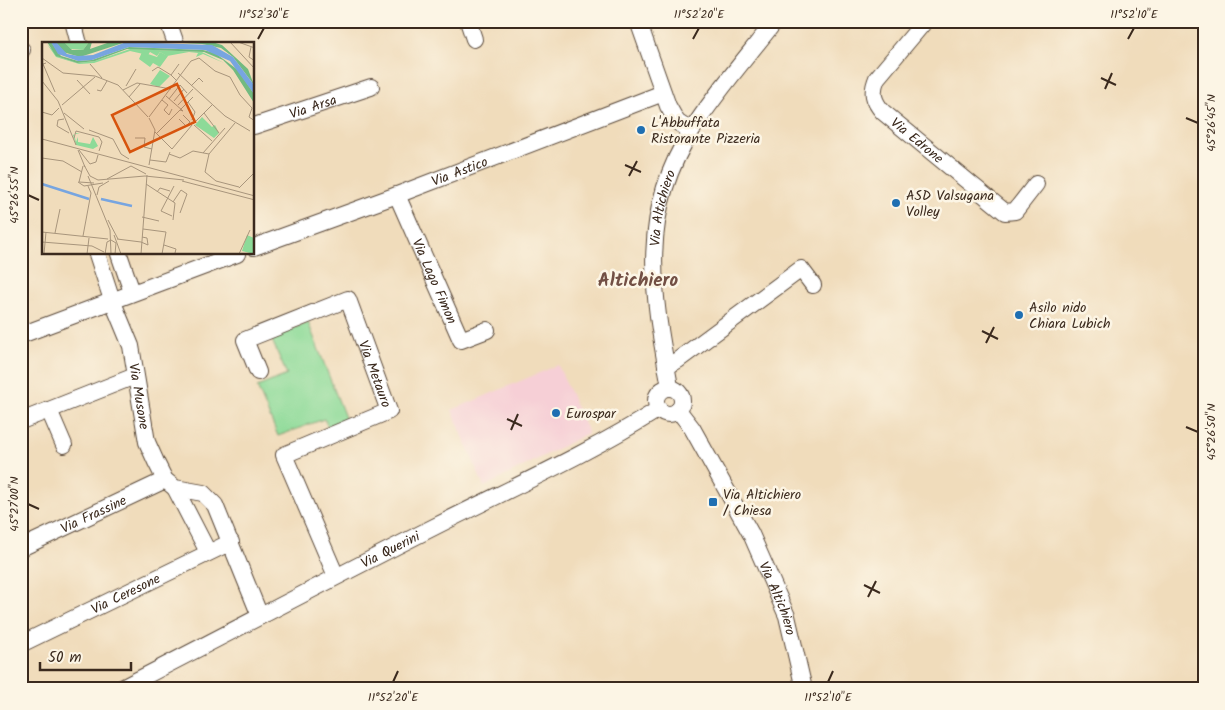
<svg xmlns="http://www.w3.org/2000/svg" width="1225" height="710" font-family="Kalam,sans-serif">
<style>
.built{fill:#f6cfd6}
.green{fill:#8dda98;stroke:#64825b}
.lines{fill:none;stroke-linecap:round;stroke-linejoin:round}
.minor-casing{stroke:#564536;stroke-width:18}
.minor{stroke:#fff;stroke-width:16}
.ticks{fill:none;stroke:#3b2a1e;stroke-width:2}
.poi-dot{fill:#1f6fb2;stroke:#fcf5e5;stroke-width:2}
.labels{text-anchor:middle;stroke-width:5;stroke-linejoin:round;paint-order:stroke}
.street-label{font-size:14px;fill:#3b2a1e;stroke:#fcf5e5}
.poi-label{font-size:14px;fill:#3b2a1e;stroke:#fcf5e5;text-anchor:start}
.district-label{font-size:19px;font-weight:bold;fill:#724f44;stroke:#fcf5e5}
.inset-river{fill:none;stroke:#77a5e0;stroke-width:2.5}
.inset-road{fill:none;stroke:#a8957c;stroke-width:1}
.view{fill:#d7540e;fill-opacity:0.15;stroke:#d7540e;stroke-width:2.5}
.inset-edge{fill:none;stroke:#3b2a1e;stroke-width:2.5}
.neatline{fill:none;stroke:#3b2a1e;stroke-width:2}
.ticks-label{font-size:12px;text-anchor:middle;fill:#3b2a1e}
</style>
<rect width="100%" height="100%" fill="#fcf5e5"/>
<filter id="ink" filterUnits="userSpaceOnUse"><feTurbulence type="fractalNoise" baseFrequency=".02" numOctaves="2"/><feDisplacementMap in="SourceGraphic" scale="10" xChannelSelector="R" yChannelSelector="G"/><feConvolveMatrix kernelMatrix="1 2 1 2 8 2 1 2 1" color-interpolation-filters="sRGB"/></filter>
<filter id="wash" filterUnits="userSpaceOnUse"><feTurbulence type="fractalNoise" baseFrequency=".0096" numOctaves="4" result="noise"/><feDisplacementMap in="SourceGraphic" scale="20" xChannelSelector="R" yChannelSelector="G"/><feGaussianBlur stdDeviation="1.12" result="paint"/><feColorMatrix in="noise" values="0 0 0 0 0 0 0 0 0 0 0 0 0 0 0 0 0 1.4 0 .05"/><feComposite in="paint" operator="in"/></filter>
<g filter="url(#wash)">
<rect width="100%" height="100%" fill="#f0dcbb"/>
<path class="built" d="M 558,365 L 588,433 L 484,487 L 452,410 Z"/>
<path class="green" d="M 308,322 L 346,420 L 328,427 L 324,419 L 278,436 L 257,387 L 287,375 L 271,338 Z"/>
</g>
<g filter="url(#ink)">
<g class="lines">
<defs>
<g id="minor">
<path d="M 168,21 L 176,44"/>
<path d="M 468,21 L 474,39"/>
<path d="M 638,21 L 668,106 L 677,122 L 691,131"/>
<path id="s1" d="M 925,21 L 877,78 C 871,92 873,101 883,112 L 1005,212 L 1015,211 L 1036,184"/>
<path d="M 79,44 L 74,25 L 82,21"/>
<path d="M 21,51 L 22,50"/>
<path id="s2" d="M 254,126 L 371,87"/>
<path id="s3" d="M 397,195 L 461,340 L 487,330"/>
<path id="s4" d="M 254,247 L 397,195 L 663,93"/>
<path id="s5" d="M 97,254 L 112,300 L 131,346 L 147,442 L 156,462 L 165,480 L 175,488 L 203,493 L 215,505 L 260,616"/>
<path d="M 119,254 L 132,292"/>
<path d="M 21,335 L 237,254"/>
<path d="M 666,367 L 678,360 L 801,269 L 813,285"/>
<path id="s6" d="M 258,372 L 245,340 L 348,299 L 389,411 L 284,455 L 336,576"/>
<path id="s7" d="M 668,388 L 669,381 C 652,291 639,212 692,130 C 716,92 747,57 775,21"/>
<circle cx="669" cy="401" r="13"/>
<path d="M 49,410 L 64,445"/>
<path id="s8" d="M 678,410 L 692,428 L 751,534 L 787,616 L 804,689"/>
<path d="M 21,421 L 135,376"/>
<path d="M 175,488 L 208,552"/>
<path id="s9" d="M 21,548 L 165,480"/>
<path id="s10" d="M 21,644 L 231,542"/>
<path id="s11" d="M 120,689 C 225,635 329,580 434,527 C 509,489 588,454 659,409"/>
</g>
</defs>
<use href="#minor" class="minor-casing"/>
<use href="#minor" class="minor"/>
</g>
</g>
<path class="ticks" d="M 258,39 L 264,28M 693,39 L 699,28M 1128,39 L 1134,28M 1101,78 L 1116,85M 1105,89 L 1112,73M 1186,118 L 1198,123M 625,165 L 641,172M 629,176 L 637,161M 28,195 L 39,200M 982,331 L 998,339M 986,343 L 994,327M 507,419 L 522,426M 1186,427 L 1198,432M 511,430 L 518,414M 28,504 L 39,509M 864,585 L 880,593M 868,597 L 876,581M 393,682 L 398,671M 828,682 L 833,671"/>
<g class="poi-dot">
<circle cx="641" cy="130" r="5"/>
<circle cx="896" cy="203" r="5"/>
<circle cx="1019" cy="315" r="5"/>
<circle cx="556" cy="413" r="5"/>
<rect x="708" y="497" width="10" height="10" rx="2.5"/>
</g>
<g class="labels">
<g class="street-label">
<text dy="5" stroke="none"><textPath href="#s2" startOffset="62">Via Arsa</textPath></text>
<text dy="5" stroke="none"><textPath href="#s1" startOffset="156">Via Edrone</textPath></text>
<text dy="5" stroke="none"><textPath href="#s4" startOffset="219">Via Astico</textPath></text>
<text dy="5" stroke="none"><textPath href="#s7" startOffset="182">Via Altichiero</textPath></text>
<text dy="5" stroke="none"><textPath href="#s3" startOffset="94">Via Lago Fimon</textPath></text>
<text dy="5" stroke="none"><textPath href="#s6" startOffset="225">Via Metauro</textPath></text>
<text dy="5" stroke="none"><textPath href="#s5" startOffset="149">Via Musone</textPath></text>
<text dy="5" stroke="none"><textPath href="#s9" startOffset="80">Via Frassine</textPath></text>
<text dy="5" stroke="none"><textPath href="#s11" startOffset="304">Via Querini</textPath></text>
<text dy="5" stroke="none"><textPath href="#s10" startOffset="116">Via Ceresone</textPath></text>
<text dy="5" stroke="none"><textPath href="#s8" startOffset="214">Via Altichiero</textPath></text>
</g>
<g class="poi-label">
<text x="651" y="127">L'Abbuffata<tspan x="651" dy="16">Ristorante Pizzeria</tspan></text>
<text x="906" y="200">ASD Valsugana<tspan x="906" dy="16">Volley</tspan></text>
<text x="1029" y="312">Asilo nido<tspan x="1029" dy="16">Chiara Lubich</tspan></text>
<text x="566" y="418">Eurospar</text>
<text x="723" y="499">Via Altichiero<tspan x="723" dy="16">/ Chiesa</tspan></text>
</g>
<g class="district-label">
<text x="638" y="286">Altichiero</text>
</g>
</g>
<g transform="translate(42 42)">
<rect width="212" height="212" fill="#f0dcbb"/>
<path d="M 22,0 L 47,0 L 41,8 L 29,7 ZM 5,2 L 17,15 L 35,21 L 53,19 L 88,7 L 160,10 L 182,21 L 161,12 L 154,15 L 156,11 L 147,10 L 125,14 L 118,10 L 115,14 L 108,10 L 106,13 L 88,9 L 52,21 L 37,22 L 14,15 ZM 118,28 L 128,34 L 117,45 L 108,42 ZM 34,91 L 38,92 L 32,92 L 34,100 L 36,95 L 36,100 L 48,102 L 51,95 L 56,104 L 51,107 L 34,103 L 31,93 Z" fill="#8dda98"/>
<path d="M 5,0 L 9,0 L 19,14 L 36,19 L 50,18 L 87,5 L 161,8 L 173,11 L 196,28 L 212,52 L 212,61 L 191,28 L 181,18 L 162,10 L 85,7 L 53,19 L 35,21 L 14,14 ZM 14,0 L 22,0 L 30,8 L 41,8 L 47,0 L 50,0 L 48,7 L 68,0 L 84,0 L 38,15 L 21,10 ZM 121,0 L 170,0 L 180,3 L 206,27 L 212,43 L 191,15 L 179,6 L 160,2 Z" fill="#72ba80"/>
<path d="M 100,10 L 115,15 L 118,10 L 126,14 L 118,25 L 111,21 L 108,25 L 97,17 ZM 160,75 L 170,85 L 173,83 L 177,91 L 172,96 L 153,83 ZM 205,193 L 212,196 L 212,212 L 200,209 Z" fill="#8dda98"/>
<path d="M 9,0 L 14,0 L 25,12 L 36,14 L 51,13 L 84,0 L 170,3 L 191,15 L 212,43 L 212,52 L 188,19 L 163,8 L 87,5 L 50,18 L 36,19 L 16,12 Z" fill="#77a5e0"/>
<path class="inset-river" d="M 0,142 L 47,157M 59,157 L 90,164"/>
<path class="inset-road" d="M 188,0 L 213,27M 196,0 L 213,6M 209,5 L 207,15 L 213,19M 0,16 L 21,31 L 53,34 L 76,43 L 106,75M 4,21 L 1,22 L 13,50M 48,22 L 60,36M 110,29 L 116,25 L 129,33M 136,31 L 183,74 L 208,89M 35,38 L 48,52M 0,39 L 16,59 L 34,103M 135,39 L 129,33 L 137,22M 84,44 L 94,27M 149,44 L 157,36 L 161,40M 55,48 L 59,49 L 65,39M 81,48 L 95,41 L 129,47M 124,54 L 141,69 L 138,68M 87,55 L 98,42M 127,57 L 138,43 L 145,51M 120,58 L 126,63 L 122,68 L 127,73 L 130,67M 132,59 L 142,47M 146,60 L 153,70 L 150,78M 20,63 L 53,35M 136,63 L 151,47M 0,70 L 10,73 L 17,66M 22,71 L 42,87M 162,71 L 177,91M 107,75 L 149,19 L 157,16 L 173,29 L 188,35 L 198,53 L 210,66 L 207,75 L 213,79M 22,77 L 16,78 L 15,84 L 27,91M 137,77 L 144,84 L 148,80 L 141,73M 151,82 L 170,63M 152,83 L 170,99M 47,88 L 71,97 L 79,112 L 87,117M 113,90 L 130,107 L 150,83M 115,91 L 151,55M 32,96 L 34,89 L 57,95 L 60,100 L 57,109M 93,96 L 103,96 L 102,105 L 110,107M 0,97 L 213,154M 36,108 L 43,125M 37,108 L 48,122 L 54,120 L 56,113M 161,111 L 183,86M 127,112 L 138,116 L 151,109 L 167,112 L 163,130 L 174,139 L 197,145M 167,112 L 193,81M 0,116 L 21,119 L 40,130M 108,118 L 124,120 L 128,110M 42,123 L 48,134 L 56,138 L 103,134 L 142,138M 107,123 L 113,88 L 107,76M 41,124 L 37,140 L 52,141M 46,134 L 68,188 L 69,212M 65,137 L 89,124 L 104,132M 140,139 L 213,158M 36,140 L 42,144 L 61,141M 104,142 L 133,161 L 131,178M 197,146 L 213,130M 115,150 L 118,146 L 128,149M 55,153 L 57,145 L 67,139M 131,160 L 139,148 L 145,152 L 138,171M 130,174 L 119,169 L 132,144M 100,175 L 117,179M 66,178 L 76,197M 101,187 L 124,190 L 120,212M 0,190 L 66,197M 13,191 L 18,167M 72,193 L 79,212M 41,194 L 49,151 L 46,144M 75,197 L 99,200M 0,200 L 50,204 L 62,210M 99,200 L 106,203 L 105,196 L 100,195M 122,203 L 134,207 L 133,211M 2,212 L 4,190M 45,212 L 47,196M 63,212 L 65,200 L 69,198 L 74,201 L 73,212M 99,212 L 105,133M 197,212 L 208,188"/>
<path class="view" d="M 135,42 L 153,80 L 88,110 L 70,73 Z"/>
<rect width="212" height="212" class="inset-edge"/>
</g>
<rect width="1225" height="710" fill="none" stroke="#fcf5e5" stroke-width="55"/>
<path d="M40 662v8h91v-8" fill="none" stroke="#3b2a1e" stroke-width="2.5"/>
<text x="48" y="662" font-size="15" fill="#3b2a1e" stroke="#fcf5e5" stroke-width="4" paint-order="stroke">50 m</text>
<rect x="28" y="28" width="1170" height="654" class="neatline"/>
<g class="ticks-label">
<text x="264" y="18">11°52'30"E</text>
<text x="699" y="18">11°52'20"E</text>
<text x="1134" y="18">11°52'10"E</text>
<text transform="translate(1211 123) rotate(-90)" y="4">45°26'45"N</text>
<text transform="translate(14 195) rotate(-90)" y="4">45°26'55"N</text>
<text transform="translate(1211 432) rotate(-90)" y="4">45°26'50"N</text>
<text transform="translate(14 504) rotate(-90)" y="4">45°27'00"N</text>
<text x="393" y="701">11°52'20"E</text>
<text x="828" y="701">11°52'10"E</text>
</g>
</svg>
